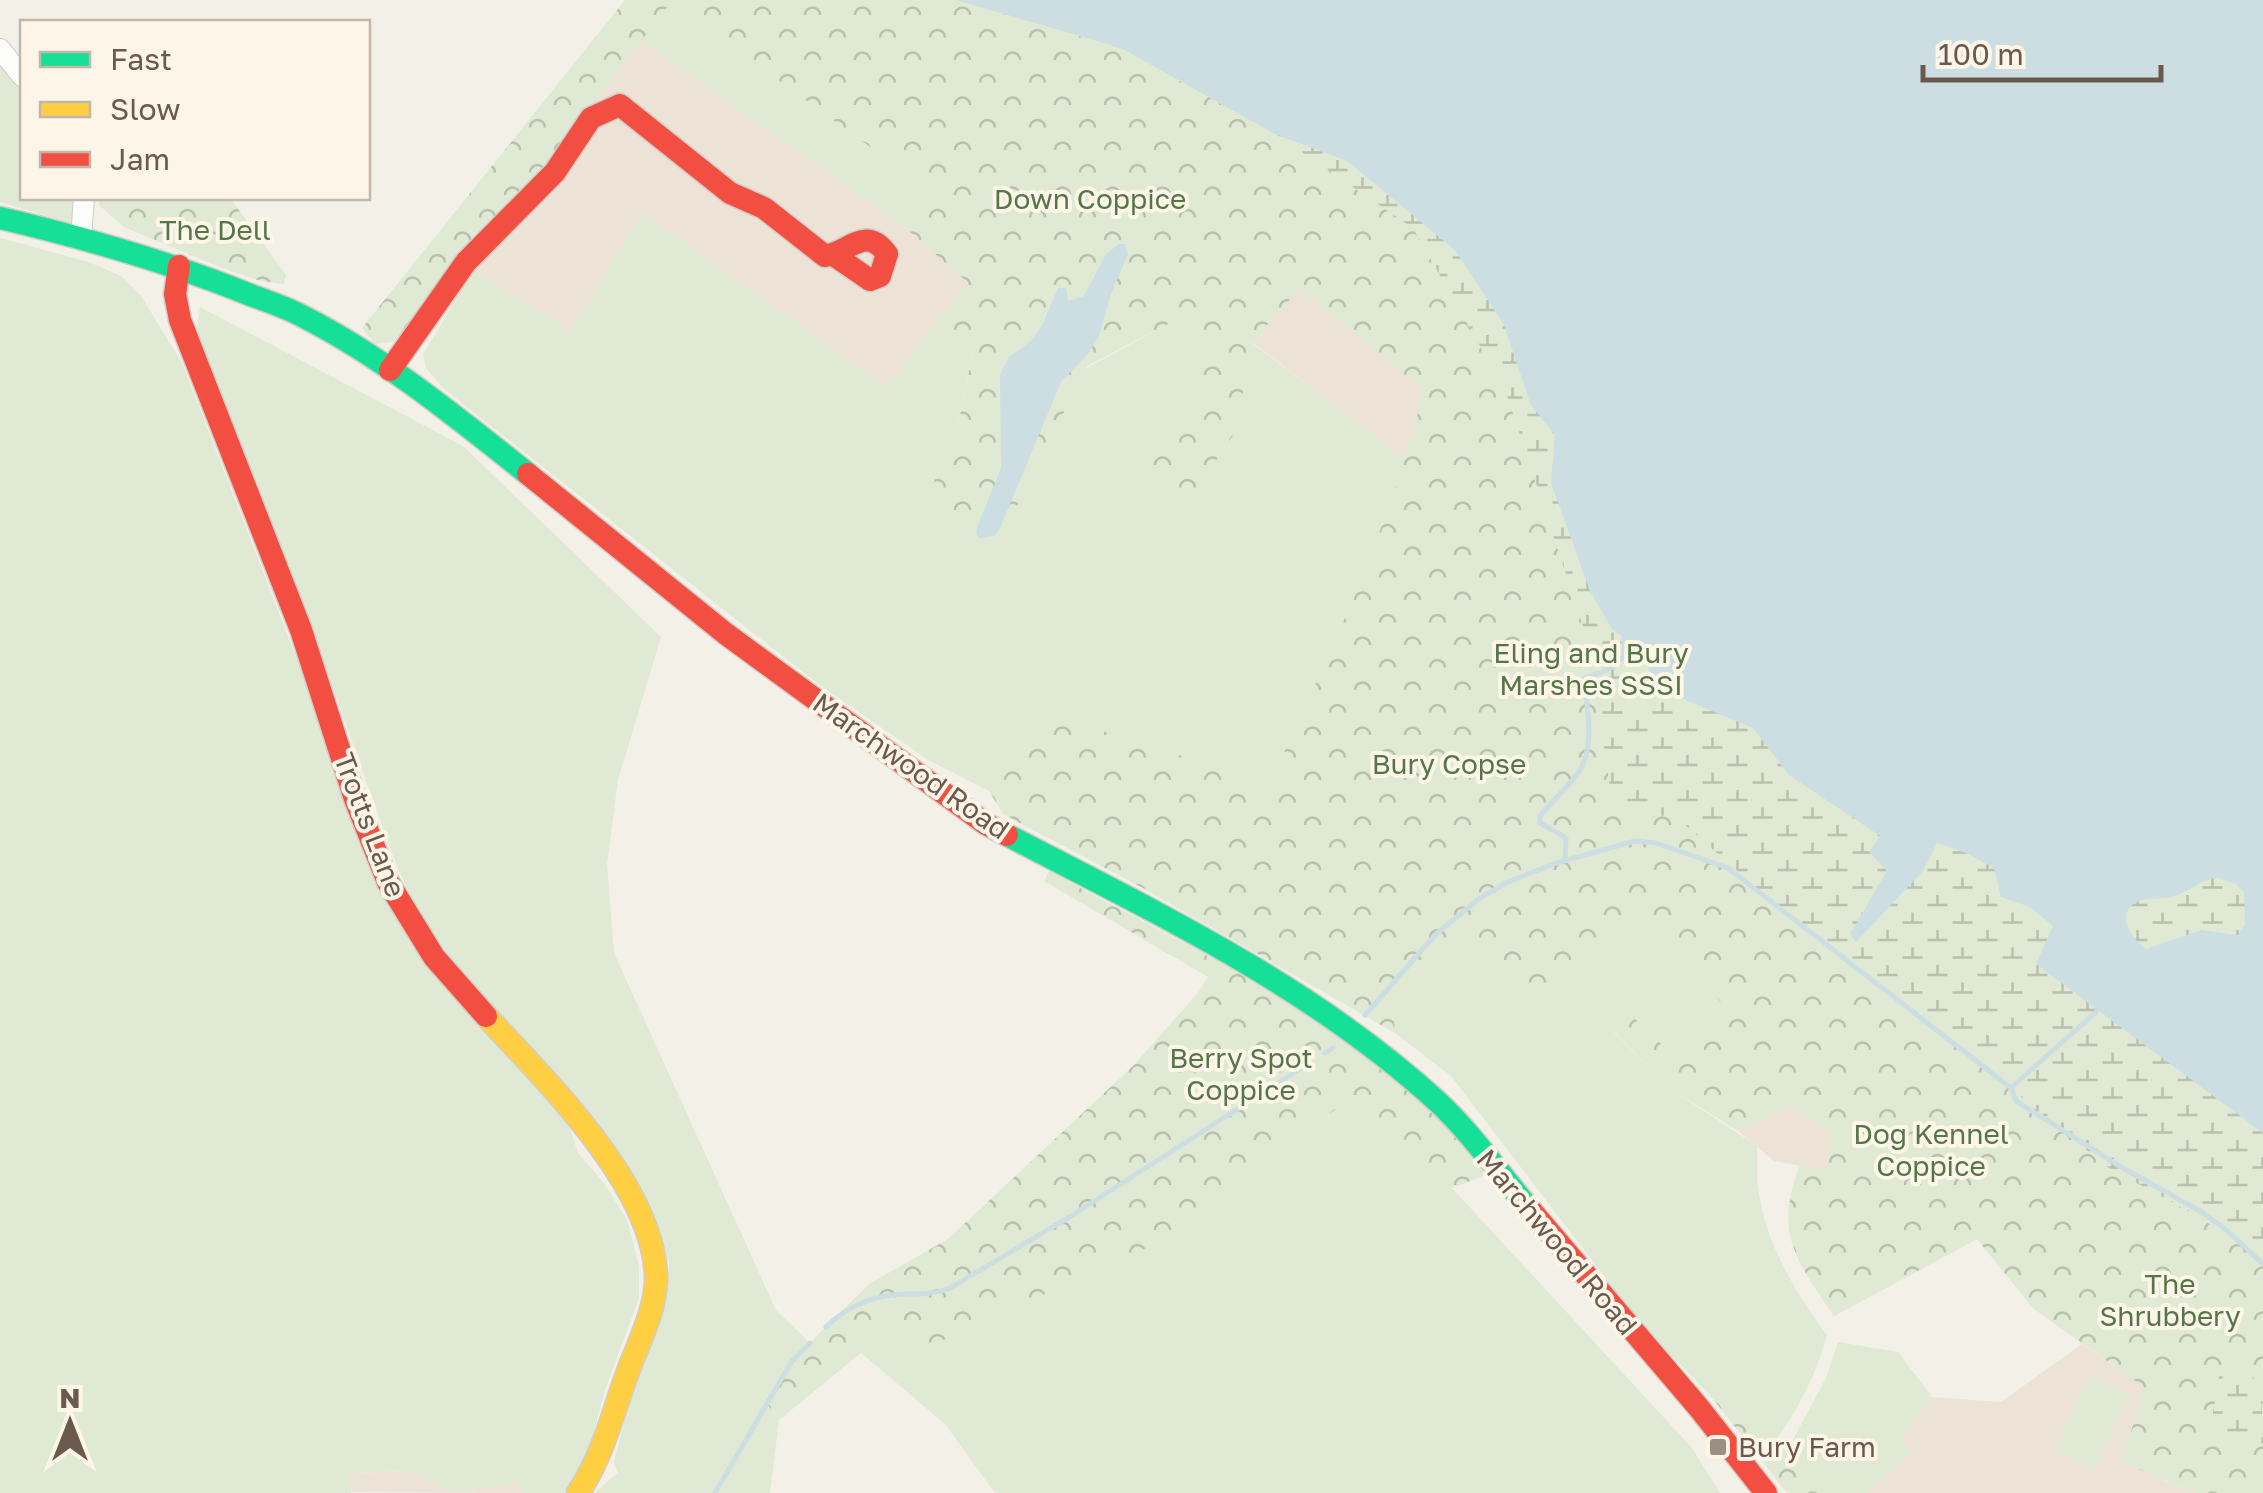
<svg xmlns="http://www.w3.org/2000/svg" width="2263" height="1493" font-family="'Golos Text',sans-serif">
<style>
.residential{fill:#ece3d6}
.green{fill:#dfe9d4;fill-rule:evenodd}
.forest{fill:url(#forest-crowns)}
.wetland{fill:url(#wetland-marsh)}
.water{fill:#ccdee1;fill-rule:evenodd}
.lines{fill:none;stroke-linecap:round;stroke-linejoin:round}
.stream{stroke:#ccdee1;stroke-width:5}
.street-casing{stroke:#d2cdc7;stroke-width:22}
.fast-casing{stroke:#d2ccc4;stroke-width:25}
.slow-casing{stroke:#d2ccc4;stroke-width:25}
.jam-casing{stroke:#d2ccc4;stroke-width:25}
.street{stroke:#fdfdfc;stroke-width:20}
.fast{stroke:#16e098;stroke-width:22}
.slow{stroke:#ffcf43;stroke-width:22}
.jam{stroke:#f24e42;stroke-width:22}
.poi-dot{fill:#9b8e83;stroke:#fcf5e8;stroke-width:4}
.labels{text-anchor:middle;stroke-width:8;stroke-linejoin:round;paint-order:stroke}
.park-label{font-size:28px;fill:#54764a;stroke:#fcf5e8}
.street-label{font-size:28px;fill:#6c594d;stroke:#fcf5e8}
.poi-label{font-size:28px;fill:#6c594d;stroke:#fcf5e8;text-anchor:start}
</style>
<defs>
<pattern id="forest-crowns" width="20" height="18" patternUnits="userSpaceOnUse" patternTransform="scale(2.5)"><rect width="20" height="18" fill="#dfe9d4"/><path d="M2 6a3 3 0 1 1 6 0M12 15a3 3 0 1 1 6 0" fill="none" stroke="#b9c0ae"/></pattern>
<pattern id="wetland-marsh" width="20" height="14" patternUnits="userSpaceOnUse" patternTransform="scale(2.5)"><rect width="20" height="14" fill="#dfe9d4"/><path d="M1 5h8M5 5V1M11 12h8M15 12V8" fill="none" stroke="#b9c0ae"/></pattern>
</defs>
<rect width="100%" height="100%" fill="#f3f0e8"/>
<g class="residential">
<path d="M 641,40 L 902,225 L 968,283 L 887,388 L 642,213 L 570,332 L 473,269 L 527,189 Z"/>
<path d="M 1301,287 L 1424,391 L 1404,459 L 1252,342 Z"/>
<path d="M 1789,1106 L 1832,1130 L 1827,1171 L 1774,1161 L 1738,1131 Z"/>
<path d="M 2082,1344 L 2145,1387 L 2163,1480 L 2196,1493 L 1867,1493 L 1911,1451 L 1900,1440 L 1932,1397 L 2001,1402 Z"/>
<path d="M 407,1471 L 450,1491 L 518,1484 L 524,1493 L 350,1492 L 349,1473 Z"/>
</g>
<g class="green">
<path d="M 678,0 L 1640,0 L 2263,741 L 2263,1493 L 2196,1493 L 2122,1462 L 2144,1387 L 2034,1309 L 1977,1239 L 1834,1316 C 1797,1261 1773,1233 1800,1166 L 1827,1171 L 1837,1090 L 1677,1059 L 1612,1030 L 1669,1088 L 1757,1146 C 1758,1162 1756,1179 1759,1194 C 1767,1245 1796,1294 1827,1335 C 1817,1372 1800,1407 1777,1438 L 1752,1411 L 1709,1394 L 1644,1328 L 1451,1076 L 1395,1033 L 1049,719 L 989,791 L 930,761 L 818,684 L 443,388 L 426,368 L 423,355 L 473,269 L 570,332 L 642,213 L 887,388 L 930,329 L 975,340 L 957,431 L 929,493 L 1061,382 L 1192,311 ZM 1300,287 L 1424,391 L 1404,458 L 1252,343 ZM 1202,320 L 1236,431 L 1203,401 Z"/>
<path d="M 671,2 L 928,189 L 902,225 L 641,40 Z"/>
<path d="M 0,63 L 22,92 L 22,198 L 76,198 L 80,213 L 70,223 L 0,202 Z"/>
<path d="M 0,238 L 89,262 L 121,276 L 141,296 L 182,363 L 305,680 L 383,898 L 565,1114 L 578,1153 L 604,1183 L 627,1220 L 639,1266 L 639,1298 L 605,1390 L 589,1450 L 568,1493 L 524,1493 L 518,1484 L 450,1491 L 407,1471 L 349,1473 L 351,1493 L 0,1493 Z"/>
<path d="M 200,307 L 463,446 L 661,637 L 618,780 L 607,865 L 614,953 L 776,1310 L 810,1343 L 759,1393 L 779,1420 L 770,1493 L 594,1493 L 618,1473 L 614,1462 L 635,1379 L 668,1279 L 669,1262 L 652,1212 L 427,927 L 397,867 L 315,638 L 196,334 Z"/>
<path d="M 1355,1095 L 1452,1188 L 1692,1448 L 1720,1493 L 995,1493 L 945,1424 L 860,1352 L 895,1324 L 1265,1161 Z"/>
<path d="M 1838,1342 L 1898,1352 L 1932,1397 L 1900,1440 L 1912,1451 L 1867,1493 L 1829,1493 L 1788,1449 L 1826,1378 Z"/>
<path d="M 2090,1376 L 2129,1394 L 2094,1469 L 2055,1451 Z"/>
</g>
<g class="forest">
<path d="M 625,0 L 956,0 L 1121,48 L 1275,134 L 1413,228 L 1506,392 L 1588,641 L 1611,793 L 1644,817 L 1674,814 L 1806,931 L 1924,1018 L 2109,1168 L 2201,1218 L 2263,1259 L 2263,1470 L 2241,1493 L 2196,1493 L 2122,1462 L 2144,1387 L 2034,1309 L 1977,1239 L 1834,1316 C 1797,1261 1773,1233 1800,1166 L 1827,1171 L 1832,1130 L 1789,1107 L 1738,1131 L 1669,1088 L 1612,1029 L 1631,1015 L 1677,1059 L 1727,1009 L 1640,911 L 1531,997 L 1476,934 L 1393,1001 L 1395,1033 L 1141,887 L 1003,814 L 989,791 L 1049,719 L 1119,735 L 1269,785 C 1328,658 1390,528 1424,391 L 1301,287 L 1252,342 L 1236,431 L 1187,503 L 1147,467 L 1203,401 L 1201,320 L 1193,311 L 1087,366 L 990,560 L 929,493 L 957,431 L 975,341 L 930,329 L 968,283 L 902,225 L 928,189 L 671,2 L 527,189 L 393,342 L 375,344 L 362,328 Z"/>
<path d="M 99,198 L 230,198 L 286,275 L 284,284 L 261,281 L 222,268 L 124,227 L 99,205 Z"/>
<path d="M 1049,871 C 1175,940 1313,1003 1421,1101 C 1445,1123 1466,1150 1489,1174 L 1452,1188 L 1355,1095 L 1265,1161 L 1177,1234 L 928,1347 L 895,1325 L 779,1420 L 759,1393 L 869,1284 L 948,1239 L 1134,1065 L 1197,994 L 1208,977 L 1044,881 Z"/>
<path d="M 1709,1394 L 1752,1411 L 1829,1493 L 1787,1493 Z"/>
</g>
<g class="wetland">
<path d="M 956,0 L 1640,0 L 2263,741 L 2263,1259 L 2194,1214 L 2109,1168 L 1924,1018 L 1806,931 L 1674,815 L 1644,817 L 1611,793 L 1588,641 L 1506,392 L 1413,228 L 1275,134 L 1121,48 Z"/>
<path d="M 2232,1364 C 2263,1366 2263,1412 2263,1443 L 2238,1444 L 2214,1431 C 2209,1412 2219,1395 2219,1375 Z"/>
</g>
<g class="water">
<path d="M 956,0 L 2263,0 L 2263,1133 L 2036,964 L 2053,926 L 2030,907 L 2001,897 L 1994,868 L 1966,853 L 1937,843 L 1923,871 L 1856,942 L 1850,934 L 1887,871 L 1869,852 L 1880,836 L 1789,775 L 1753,728 L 1656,688 L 1650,679 L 1646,654 L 1612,629 L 1590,591 L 1551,483 L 1555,435 L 1531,405 L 1504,325 L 1455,250 L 1347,161 L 1275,134 L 1121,48 ZM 2218,878 L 2236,884 L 2244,892 L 2245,925 L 2238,935 L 2201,930 L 2146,949 C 2129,938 2113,909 2142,900 C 2153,897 2164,900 2174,896 C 2192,891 2200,879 2218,878 Z"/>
<path d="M 1119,244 L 1125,244 L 1128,254 L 1111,294 L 1099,336 L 1088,354 L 1061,382 L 1000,528 L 994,536 L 979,538 L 976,534 L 978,525 L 1001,468 L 1000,375 L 1009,357 L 1031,341 L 1042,326 L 1058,288 L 1066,288 L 1068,301 L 1084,296 L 1106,254 Z"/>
</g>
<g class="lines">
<g class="stream">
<path d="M 1565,860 L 1566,838 L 1540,823 L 1540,816 C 1552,801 1567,788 1578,773 C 1596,748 1587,707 1584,678 C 1596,674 1620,668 1624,654 C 1625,648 1623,641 1624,635"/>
<path d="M 1365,1015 L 1436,934 L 1480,898 L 1506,883 L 1553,864 L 1635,841 L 1656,843 L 1728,868 L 2011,1088 L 2096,1012"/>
<path d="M 1325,1053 L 1333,1048"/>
<path d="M 2011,1088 L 2016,1101 L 2121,1167 L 2200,1211 L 2224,1228 L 2263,1264"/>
<path d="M 826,1327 C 843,1310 868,1297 893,1295 C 914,1293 930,1296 950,1288 L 1071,1216 L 1306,1065"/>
<path d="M 715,1493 L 792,1361 L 810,1343"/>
</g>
<defs>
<g id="street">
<path d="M 0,49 L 22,76"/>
<path d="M 81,237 L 84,198"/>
</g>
<g id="fast">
<path d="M 0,218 C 85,238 166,261 248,294 C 266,301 286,307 304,317 C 383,357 459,419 528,474"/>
<path d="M 1007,835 C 1157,913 1313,987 1439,1103 C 1471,1133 1499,1173 1528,1207"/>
</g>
<path id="slow" d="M 486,1016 C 544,1079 657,1188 656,1280 C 655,1313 638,1343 627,1374 C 612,1415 603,1456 578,1493"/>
<g id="jam">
<path d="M 179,266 L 175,294 L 180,320 L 301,630 L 355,799 L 388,882 L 434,957 L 486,1016"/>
<path d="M 390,370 L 466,262 L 555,172 L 591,118 L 620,105 L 730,193 L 764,208 L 825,256 C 851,251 866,225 887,254 L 880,276 L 870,280 L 835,256"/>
<path d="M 528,474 L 726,634 L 986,824 L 1007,835"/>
<path d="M 1528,1207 L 1699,1408 L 1766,1493"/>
</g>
</defs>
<use href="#street" class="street-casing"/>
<use href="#fast" class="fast-casing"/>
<use href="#slow" class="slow-casing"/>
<use href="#jam" class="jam-casing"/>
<use href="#street" class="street"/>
<use href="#fast" class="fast"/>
<use href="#slow" class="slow"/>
<use href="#jam" class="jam"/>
</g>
<rect class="poi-dot" x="1708" y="1437" width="20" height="20" rx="5"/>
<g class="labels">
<g class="park-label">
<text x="1090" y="209">Down Coppice</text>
<text x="215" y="240">The Dell</text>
<text x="1591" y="663">Eling and Bury<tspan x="1591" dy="32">Marshes SSSI</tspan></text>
<text x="1449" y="774">Bury Copse</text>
<text x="1241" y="1068">Berry Spot<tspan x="1241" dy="32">Coppice</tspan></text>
<text x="1931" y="1144">Dog Kennel<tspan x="1931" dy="32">Coppice</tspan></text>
<text x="2170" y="1294">The<tspan x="2170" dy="32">Shrubbery</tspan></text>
</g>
<g class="street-label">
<text transform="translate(911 766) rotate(35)" y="10">Marchwood Road</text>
<text transform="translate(370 825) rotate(69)" y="10">Trotts Lane</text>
<text transform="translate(1557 1242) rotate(50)" y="10">Marchwood Road</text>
</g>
<g class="poi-label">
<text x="1738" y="1457">Bury Farm</text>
</g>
</g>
<rect x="20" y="20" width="350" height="180" fill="#fcf5e8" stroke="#c2b7aa" stroke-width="2.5"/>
<rect x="40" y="52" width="50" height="15" fill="#16e098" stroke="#c2b7aa" stroke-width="2.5"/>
<text x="110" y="70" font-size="30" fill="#6c594d">Fast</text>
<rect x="40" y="102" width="50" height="15" fill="#ffcf43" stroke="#c2b7aa" stroke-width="2.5"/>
<text x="110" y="120" font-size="30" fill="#6c594d">Slow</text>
<rect x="40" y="152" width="50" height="15" fill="#f24e42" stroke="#c2b7aa" stroke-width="2.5"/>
<text x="110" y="170" font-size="30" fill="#6c594d">Jam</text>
<g transform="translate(70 1423)" stroke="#fcf5e8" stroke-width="8" paint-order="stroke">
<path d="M0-8L18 38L0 25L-18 38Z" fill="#6c594d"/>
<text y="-15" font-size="28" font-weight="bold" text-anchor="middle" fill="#6c594d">N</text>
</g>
<path d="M1923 65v15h238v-15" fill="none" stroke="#6c594d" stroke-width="5"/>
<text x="1938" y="65" font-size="30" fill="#6c594d" stroke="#fcf5e8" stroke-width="8" paint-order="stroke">100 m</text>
</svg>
